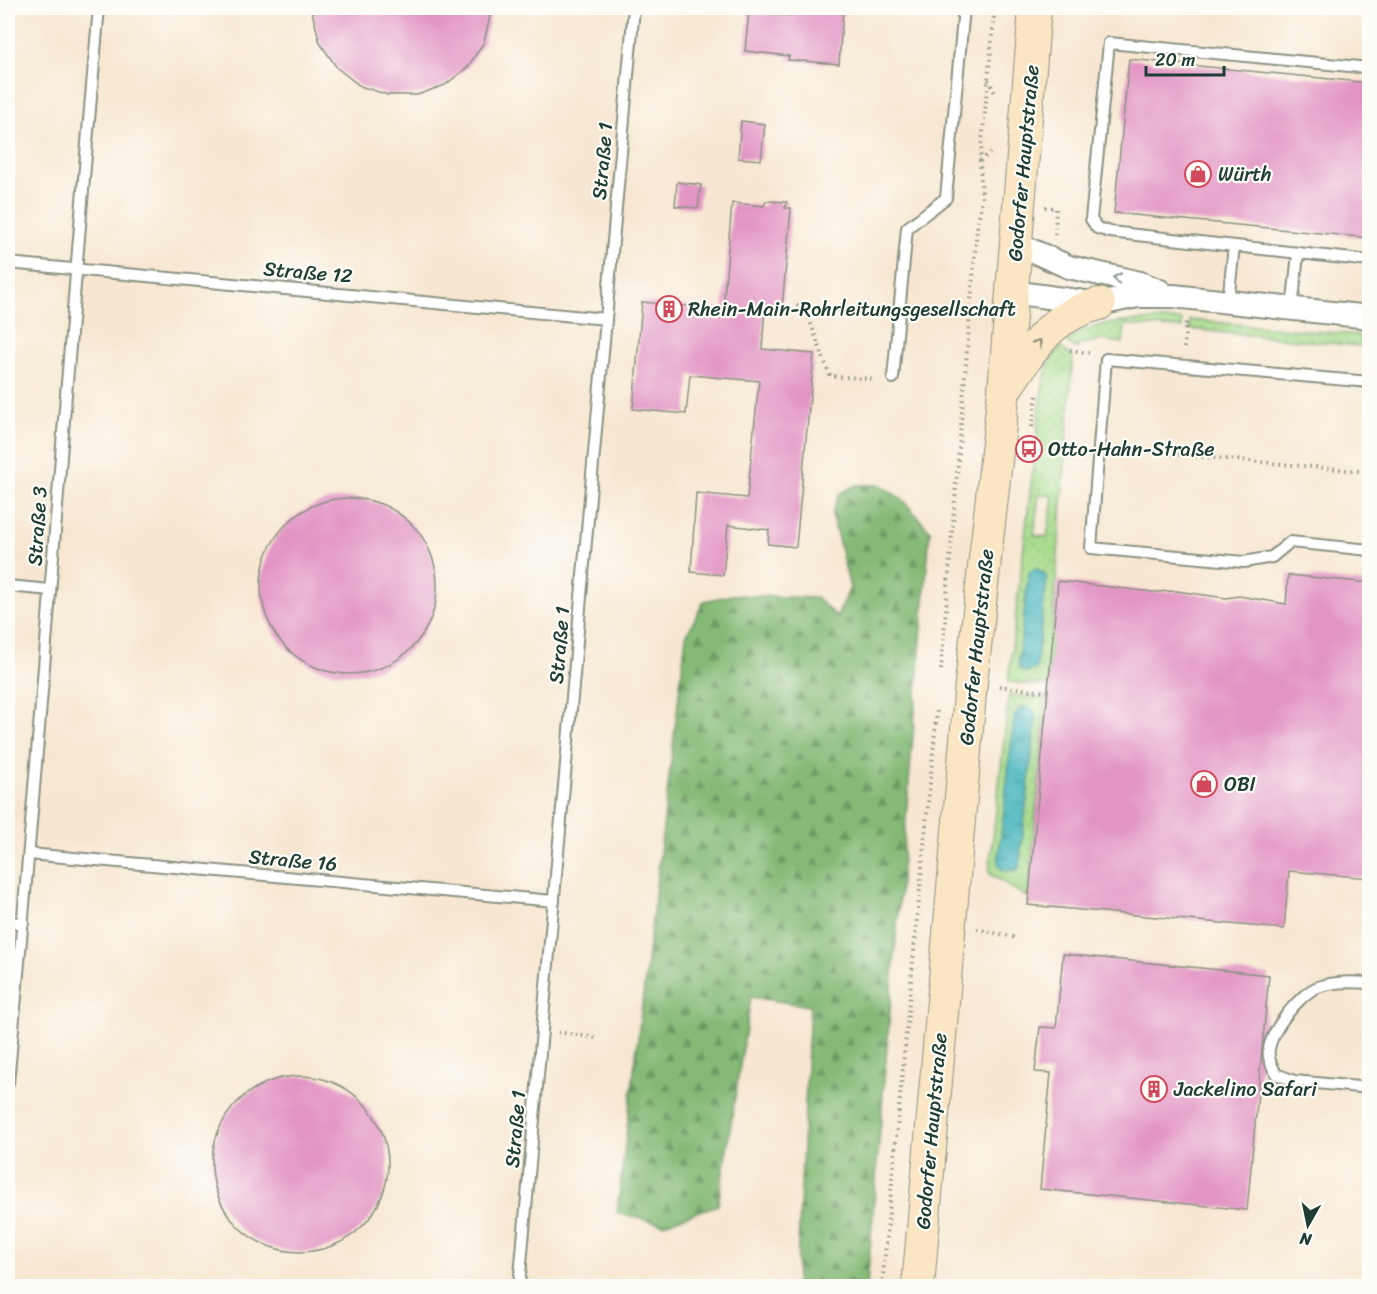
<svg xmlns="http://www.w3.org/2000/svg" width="1377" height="1294" font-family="Sriracha,sans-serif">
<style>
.grass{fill:url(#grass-dots);stroke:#628c5f;stroke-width:1.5;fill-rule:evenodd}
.forest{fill:url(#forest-firs);stroke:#527c55;stroke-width:1.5}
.water{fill:url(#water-ripples);stroke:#317878;stroke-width:1.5}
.building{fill:#e295c4}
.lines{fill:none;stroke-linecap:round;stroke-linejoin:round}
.lane-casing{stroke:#8b9283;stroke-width:14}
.street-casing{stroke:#8b9283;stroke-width:26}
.secondary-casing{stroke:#8b9283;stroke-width:34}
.path{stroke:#8b9283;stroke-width:4;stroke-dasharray:1.5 4.5;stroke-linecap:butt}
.lane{stroke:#fff;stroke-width:10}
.street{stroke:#fff;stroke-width:22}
.secondary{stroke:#fbe6c3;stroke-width:32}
.oneway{stroke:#8f9e9a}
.oneway2{stroke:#8d927c}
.labels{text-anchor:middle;stroke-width:4.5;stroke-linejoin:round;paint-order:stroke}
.street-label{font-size:20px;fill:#1f3d34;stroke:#fdfcf7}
.poi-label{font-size:20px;fill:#1f3d34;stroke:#fdfcf7;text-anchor:start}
</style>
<defs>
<pattern id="grass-dots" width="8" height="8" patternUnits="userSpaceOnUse" patternTransform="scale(1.5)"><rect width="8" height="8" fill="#a6da8a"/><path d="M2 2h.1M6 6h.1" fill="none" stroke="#8ebc78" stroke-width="1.8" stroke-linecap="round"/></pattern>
<pattern id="forest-firs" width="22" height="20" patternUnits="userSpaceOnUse" patternTransform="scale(1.5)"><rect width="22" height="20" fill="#84ba76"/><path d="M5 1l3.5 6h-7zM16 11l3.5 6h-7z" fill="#6b9862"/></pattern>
<pattern id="water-ripples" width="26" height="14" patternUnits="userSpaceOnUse" patternTransform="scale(1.5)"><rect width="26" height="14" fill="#43b3bb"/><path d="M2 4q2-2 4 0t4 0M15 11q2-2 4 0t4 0" fill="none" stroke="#379399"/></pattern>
</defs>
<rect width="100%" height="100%" fill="#fdfcf7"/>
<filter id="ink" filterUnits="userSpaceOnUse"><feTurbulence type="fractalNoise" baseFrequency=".0167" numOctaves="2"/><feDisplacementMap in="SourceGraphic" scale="12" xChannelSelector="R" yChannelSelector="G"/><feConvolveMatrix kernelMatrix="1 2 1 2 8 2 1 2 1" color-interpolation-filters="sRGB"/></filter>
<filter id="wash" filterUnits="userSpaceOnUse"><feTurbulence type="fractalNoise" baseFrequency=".008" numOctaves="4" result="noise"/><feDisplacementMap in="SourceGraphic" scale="24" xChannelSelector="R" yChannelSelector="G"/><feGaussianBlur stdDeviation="1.35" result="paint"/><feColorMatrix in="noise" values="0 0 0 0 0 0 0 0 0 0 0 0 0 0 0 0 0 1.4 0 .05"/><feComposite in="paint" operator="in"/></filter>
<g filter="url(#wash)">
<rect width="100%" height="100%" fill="#f7e7d2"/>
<g class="grass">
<path d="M 1152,320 L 1182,320 L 1182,328 L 1125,325 L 1123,343 L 1103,340 L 1080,344 L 1077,349 L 1066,342 C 1088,321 1124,322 1152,320 Z"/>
<path d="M 1190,320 L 1369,336 L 1369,347 L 1189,329 Z"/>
<path d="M 1060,347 L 1073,357 L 1048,686 L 1008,682 L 1042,390 L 1048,364 ZM 1039,494 L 1053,496 L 1047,537 L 1034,535 Z"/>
<path d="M 1009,695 L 1047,698 L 1028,898 L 989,873 Z"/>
</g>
<path class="forest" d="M 856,485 L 881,485 L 903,500 L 930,531 L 867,1286 L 796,1286 L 810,1006 L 751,997 L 718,1205 L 663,1224 L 617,1213 L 686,636 L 704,601 L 733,595 L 817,598 L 837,617 L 850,588 L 832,514 L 839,494 Z"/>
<g class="water">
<path d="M 1037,569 L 1044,573 L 1047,579 L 1036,669 L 1026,672 L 1020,670 L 1018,664 L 1028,577 L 1030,571 Z"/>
<path d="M 1022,707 L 1034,710 L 1036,720 L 1019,868 L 1013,871 L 1002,870 L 998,863 L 1014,716 Z"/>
</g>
<g id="blocks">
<g class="building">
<path d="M 311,8 L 492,8 L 484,42 L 468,67 L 445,85 L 417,95 L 388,95 L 360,86 L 337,68 L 320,43 Z"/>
<path d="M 793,8 L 843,8 L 839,64 L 788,60 L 789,56 L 745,51 L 749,11 L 792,16 Z"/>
<path d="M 1129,59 L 1370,83 L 1370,238 L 1114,213 Z"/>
<path d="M 741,121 L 765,124 L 761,160 L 738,158 Z"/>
<path d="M 677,182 L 701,185 L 698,208 L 675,206 Z"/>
<path d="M 766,201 L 787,202 L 785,208 L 791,208 L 782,309 L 765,308 L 762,349 L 814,354 L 796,547 L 768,544 L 769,530 L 728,525 L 723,575 L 691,572 L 696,493 L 747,498 L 759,381 L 690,375 L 686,414 L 633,409 L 642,302 L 723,309 L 732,203 L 764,206 Z"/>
<circle cx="349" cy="586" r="88"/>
<path d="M 1288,575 L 1370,583 L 1370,878 L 1289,871 L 1284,929 L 1028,905 L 1058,581 L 1153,592 L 1176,591 L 1226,598 L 1239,596 L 1286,604 Z"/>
<path d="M 1063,954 L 1269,975 L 1247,1210 L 1040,1189 L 1051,1073 L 1035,1072 L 1040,1027 L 1056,1028 Z"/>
<circle cx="300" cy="1164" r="88"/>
</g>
</g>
</g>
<g filter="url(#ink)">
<use href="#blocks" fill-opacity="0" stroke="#8b9283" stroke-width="1.5"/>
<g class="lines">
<defs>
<g id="lane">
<path d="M 1370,68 L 1109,43 L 1091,219 L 1097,228 L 1110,232 L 1370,261"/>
<path d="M 8,263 L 606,319"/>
<path d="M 1228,302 L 1234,246"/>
<path d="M 1292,309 L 1298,254"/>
<path d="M 893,378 L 907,228 L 946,198 L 964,8"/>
<path d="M 1370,382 L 1106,359 L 1091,548 L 1244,562 L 1272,557 L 1290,542 L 1370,550"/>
<path d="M 8,586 L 50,590"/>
<path d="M 29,854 L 554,901"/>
<path d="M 8,922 L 23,923"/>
<path d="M 1370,983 C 1353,982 1335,981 1318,987 C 1300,993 1265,1036 1269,1057 C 1270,1063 1274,1069 1276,1074 L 1294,1081 L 1370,1088"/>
<path d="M 8,1083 C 42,725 66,366 99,8"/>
<path d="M 519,1286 L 634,8"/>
</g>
<g id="street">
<path d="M 1017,244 L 1069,267 L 1140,283 L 1160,291"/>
<path d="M 1012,292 L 1099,304 L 1138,296 L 1173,296 L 1370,317"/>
</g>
<g id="secondary">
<path d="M 1005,389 C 1034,349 1047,317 1099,304"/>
<path d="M 918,1286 L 971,683 L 1004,390 L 1035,8"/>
</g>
</defs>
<use href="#lane" class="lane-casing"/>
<use href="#street" class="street-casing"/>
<use href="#secondary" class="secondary-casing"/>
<g class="path">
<path d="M 988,80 L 995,93"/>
<path d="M 980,161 L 990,153"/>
<path d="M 1045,207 L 1056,208 L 1055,237"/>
<path d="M 797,305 L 807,313 L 830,376 L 875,379"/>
<path d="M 1184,348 L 1186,320"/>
<path d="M 1070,350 L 1089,353"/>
<path d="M 1032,427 L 1037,395"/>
<path d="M 1160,453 L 1370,472"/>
<path d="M 941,670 L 977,228 L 982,199 L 980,162 L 995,8"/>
<path d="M 999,686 L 1047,692"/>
<path d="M 977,929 L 1017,938"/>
<path d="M 558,1032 L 596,1038"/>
<path d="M 882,1286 L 937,710"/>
</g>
<use href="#lane" class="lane"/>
<use href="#street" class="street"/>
<use href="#secondary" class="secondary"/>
</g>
<defs><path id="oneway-chevron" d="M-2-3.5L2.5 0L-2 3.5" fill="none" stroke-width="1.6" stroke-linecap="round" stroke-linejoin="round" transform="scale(1.5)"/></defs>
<use class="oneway" href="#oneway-chevron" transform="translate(1117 278) rotate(-169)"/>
<use class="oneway2" href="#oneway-chevron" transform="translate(1038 343) rotate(-54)"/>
</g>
<defs>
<symbol id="shop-ring" viewBox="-11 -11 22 22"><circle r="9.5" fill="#fdfcf7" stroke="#d1495b" stroke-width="1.5"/><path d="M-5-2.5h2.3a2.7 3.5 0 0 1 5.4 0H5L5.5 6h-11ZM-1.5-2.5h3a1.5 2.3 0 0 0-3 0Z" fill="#d1495b"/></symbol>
<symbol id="building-ring" viewBox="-11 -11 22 22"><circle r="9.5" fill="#fdfcf7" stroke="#d1495b" stroke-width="1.5"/><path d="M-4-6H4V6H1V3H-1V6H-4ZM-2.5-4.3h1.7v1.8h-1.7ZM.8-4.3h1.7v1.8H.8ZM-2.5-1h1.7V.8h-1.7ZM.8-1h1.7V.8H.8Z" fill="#d1495b"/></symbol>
<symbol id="bus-ring" viewBox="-11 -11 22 22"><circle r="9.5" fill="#fdfcf7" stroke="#d1495b" stroke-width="1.5"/><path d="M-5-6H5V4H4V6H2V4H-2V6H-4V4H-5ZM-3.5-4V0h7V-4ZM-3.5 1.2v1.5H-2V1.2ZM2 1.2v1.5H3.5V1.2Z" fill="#d1495b"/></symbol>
</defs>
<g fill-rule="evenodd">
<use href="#shop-ring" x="1183" y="159" width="30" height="30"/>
<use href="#building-ring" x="654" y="294" width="30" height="30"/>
<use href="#bus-ring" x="1014" y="434" width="30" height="30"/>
<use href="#shop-ring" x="1189" y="769" width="30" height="30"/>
<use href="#building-ring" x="1139" y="1074" width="30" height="30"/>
</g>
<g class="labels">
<g class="street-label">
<text transform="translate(602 161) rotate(-85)" y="7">Straße 1</text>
<text transform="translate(1023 163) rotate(-85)" y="7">Godorfer Hauptstraße</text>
<text transform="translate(308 272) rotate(5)" y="7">Straße 12</text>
<text transform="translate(37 526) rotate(-86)" y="7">Straße 3</text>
<text transform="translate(559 645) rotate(-85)" y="7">Straße 1</text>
<text transform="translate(976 647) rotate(-84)" y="7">Godorfer Hauptstraße</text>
<text transform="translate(293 860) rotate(5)" y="7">Straße 16</text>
<text transform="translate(515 1129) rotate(-85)" y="7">Straße 1</text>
<text transform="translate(931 1131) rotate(-85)" y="7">Godorfer Hauptstraße</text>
</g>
<g class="poi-label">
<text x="1218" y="181">Würth</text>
<text x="688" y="316">Rhein-Main-Rohrleitungsgesellschaft</text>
<text x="1048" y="456">Otto-Hahn-Straße</text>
<text x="1224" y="791">OBI</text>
<text x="1174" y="1096">Jackelino Safari</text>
</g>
</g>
<rect width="1377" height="1294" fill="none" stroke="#fdfcf7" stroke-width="30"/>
<g transform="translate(1308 1225) rotate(189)" stroke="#fdfcf7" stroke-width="4.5" paint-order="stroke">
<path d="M0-4.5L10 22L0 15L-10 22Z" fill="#1f3d34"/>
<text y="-9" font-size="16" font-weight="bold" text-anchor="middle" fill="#1f3d34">N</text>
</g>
<path d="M1146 66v9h78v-9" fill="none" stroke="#1f3d34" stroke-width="3"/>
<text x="1155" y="66" font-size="18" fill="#1f3d34" stroke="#fdfcf7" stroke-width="4.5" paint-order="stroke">20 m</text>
</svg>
